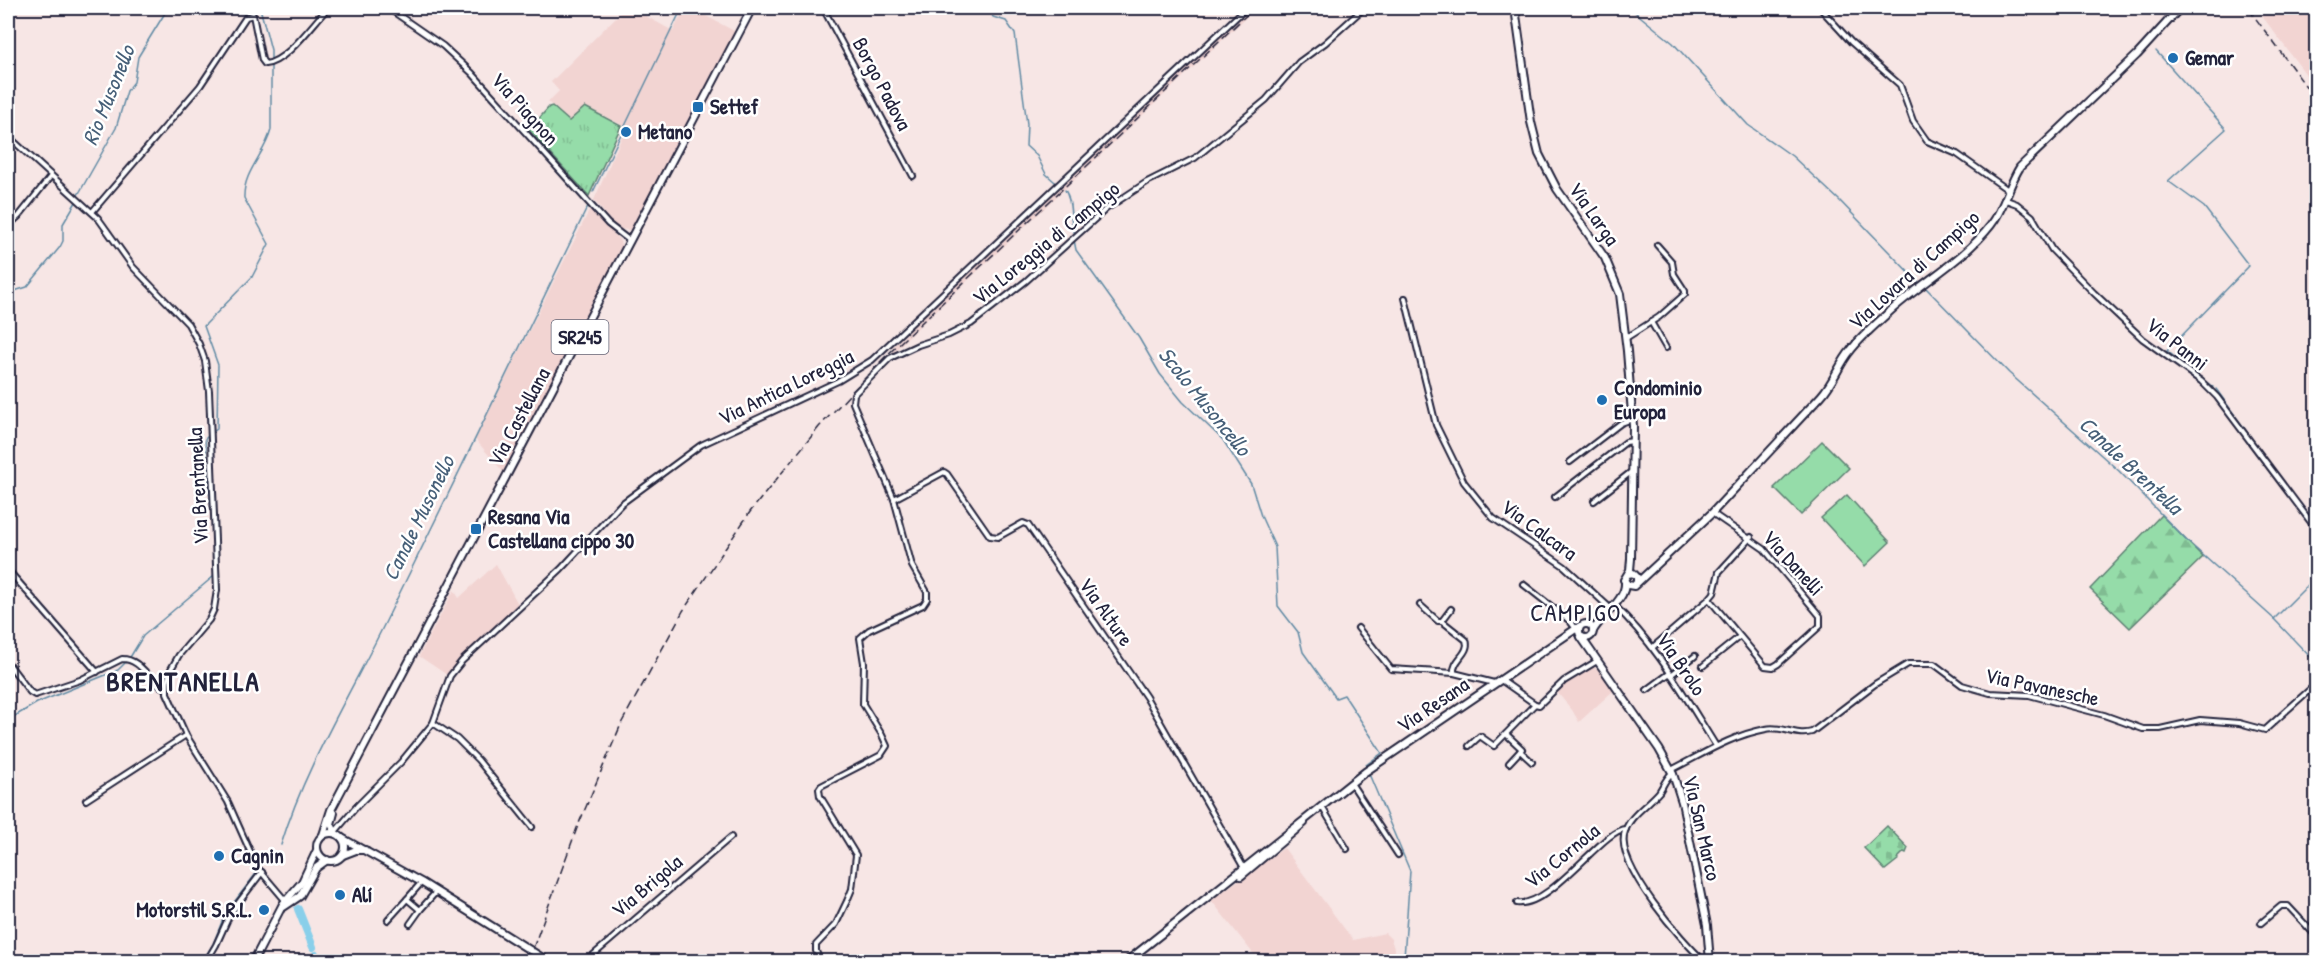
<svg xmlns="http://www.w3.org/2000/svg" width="2324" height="969" font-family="'Patrick Hand',sans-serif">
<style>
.built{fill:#f2d4d2}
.grass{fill:url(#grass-tufts);stroke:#5c7f72;stroke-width:1.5}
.forest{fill:url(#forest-firs);stroke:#5c7f72;stroke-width:1.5}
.cemetery{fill:url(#cemetery-stones);stroke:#5c7f72;stroke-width:1.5}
.garden{fill:#95dca9;stroke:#5c7f72;stroke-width:1.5}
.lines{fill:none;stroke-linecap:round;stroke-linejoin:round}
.stream{stroke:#608aa4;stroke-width:1.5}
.river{stroke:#89cfea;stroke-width:8}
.street-casing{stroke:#22223b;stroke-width:8}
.secondary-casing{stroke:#22223b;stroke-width:10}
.primary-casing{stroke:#22223b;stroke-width:10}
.street{stroke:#fff;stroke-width:4}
.secondary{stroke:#fff;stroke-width:6}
.primary{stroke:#fff;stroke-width:6}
.rail{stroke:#22223b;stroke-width:1.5;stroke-dasharray:9 4.5;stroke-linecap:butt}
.poi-dot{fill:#1f6fb2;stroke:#fff;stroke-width:2}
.labels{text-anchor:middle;stroke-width:5;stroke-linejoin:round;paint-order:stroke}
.shield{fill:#fff;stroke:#646476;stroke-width:1.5}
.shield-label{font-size:20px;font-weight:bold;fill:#22223b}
.poi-label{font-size:21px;font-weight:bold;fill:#22223b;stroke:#fff;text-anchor:start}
.street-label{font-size:21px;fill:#22223b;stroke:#fff}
.water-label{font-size:22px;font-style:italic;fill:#465f78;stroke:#fff}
.quarter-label{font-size:24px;letter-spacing:1.5px;fill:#22223b;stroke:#fff}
.district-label{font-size:27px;font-weight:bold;letter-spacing:1.5px;fill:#22223b;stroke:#fff}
</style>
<defs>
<pattern id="grass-tufts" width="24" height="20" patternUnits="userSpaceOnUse" patternTransform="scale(1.5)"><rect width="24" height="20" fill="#95dca9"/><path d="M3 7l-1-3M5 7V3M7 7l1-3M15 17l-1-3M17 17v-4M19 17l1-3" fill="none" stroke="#80bc92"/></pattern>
<pattern id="forest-firs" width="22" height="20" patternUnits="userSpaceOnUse" patternTransform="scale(1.5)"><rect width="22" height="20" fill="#95dca9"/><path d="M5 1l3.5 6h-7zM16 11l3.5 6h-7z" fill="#80bc92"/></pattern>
<pattern id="cemetery-stones" width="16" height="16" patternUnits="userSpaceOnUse" patternTransform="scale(1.5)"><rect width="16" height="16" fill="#95dca9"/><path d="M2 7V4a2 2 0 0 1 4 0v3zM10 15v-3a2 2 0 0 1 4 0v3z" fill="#80bc92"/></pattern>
</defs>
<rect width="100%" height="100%" fill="#f7e6e5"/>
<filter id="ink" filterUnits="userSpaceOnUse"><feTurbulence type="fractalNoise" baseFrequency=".0167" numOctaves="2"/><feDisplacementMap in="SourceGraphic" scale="12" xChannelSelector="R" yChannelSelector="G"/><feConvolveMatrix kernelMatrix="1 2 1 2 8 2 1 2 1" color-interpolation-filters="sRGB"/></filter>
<g filter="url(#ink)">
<g class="built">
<path d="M 625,8 L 631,8 L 673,31 L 685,8 L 691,8 L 736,32 L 632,230 L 617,229 L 594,200 L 624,132 L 628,128 L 586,107 L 570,121 L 548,102 L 559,91 L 551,82 Z"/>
<path d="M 1250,8 L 1256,8 L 908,337 L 893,353 L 892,348 L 921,319 Z"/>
<path d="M 2256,8 L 2316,8 L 2316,88 Z"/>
<path d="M 591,207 L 620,241 L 622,248 L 505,474 L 475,439 Z"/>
<path d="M 496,564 L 518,604 L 447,675 L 419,656 L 454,590 L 459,598 Z"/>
<path d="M 1593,667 L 1599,670 L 1613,691 L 1579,722 L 1572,710 L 1556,691 L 1566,683 Z"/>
<path d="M 1284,848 L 1353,940 L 1385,933 L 1391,939 L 1398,961 L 1259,961 L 1211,900 Z"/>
</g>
<path class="grass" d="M 552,106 L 569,121 L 585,107 L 621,126 L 589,196 L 529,130 L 549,107 Z"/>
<path class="forest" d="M 2161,515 L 2203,557 L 2130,628 L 2090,589 Z"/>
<path class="cemetery" d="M 1887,826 L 1908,848 L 1906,853 L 1904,852 L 1898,858 L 1899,859 L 1885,870 L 1864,848 Z"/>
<g class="garden">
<path d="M 1822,441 L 1849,468 L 1801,515 L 1774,488 Z"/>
<path d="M 1847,495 L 1890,542 L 1865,566 L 1821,518 Z"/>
</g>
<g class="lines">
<g class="stream">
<path d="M 989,8 L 993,17 L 1006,21 L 1015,34 L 1027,124 L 1026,146 L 1037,156 L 1046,174 L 1055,182"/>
<path d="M 1630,8 L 1673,43 L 1748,125 L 1792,156 L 1839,200 L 1919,283"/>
<path d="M 2156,51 L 2226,129 L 2168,181 L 2204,207 L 2249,266 L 2167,351 L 2213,387"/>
<path d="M 1065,190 C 1073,202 1069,219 1074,232"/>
<path d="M 593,192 L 682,8"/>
<path d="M 78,195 L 116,128 L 127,91 L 134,82 L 138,57 L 168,8"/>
<path d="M 1074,240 L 1076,250 L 1139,338 L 1160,374 L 1183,402 L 1223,440 L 1251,484 L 1261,516 L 1275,547 L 1278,606 L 1298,632 L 1303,652 L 1336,698 L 1344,695 L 1382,753 L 1366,765 L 1366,767"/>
<path d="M 1926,288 L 2009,373 L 2119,471 L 2186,540 L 2274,619 L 2316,663"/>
<path d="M 8,293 L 27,287 L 60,247 L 63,241 L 63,224 L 76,202"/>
<path d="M 2216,389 L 2278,475"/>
<path d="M 213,432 L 217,429 L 218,365 L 204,326 L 252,277 L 269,244 L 244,198 C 243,172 265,154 271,130 L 271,50 L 260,8"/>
<path d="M 208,436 L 205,439 L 213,536"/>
<path d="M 2296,505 L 2316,534"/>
<path d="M 2274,619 L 2316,577"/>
<path d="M 8,720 L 37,703 L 118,670 L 129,659 L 143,636 L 214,576"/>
<path d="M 1369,774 L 1410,871 L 1404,958 L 1406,962"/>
<path d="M 281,845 C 305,767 349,696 385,623 C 453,484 521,346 588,206"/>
<path d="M 202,962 L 213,944 L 225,914 L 258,871"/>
</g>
<g class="river">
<path d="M 298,909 L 313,947"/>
<path d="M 316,955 L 319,962"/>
</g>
<defs>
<g id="street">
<path d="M 388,8 L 443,46 L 472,73 L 608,224 L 630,241"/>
<path d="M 823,8 L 913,176"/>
<path d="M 1820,8 L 1851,42 L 1900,85 L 1913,121 L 1927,141 L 1957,154 L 2008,190"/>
<path d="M 8,136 L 98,218 L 133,267 L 188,324 L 199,344 L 205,361 L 209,391 L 217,590 L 214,609 L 209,620 L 179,655 L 171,669 L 167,682 L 167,693 L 186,735 L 228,802 L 257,867 L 284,899 L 284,902"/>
<path d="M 2006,200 L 2017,204 L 2032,216 L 2052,250 L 2094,293 L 2143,339 L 2201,381 L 2217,397 L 2316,529"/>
<path d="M 92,212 L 200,86 L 246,17 L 253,15 L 262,60 L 265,64 C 287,62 313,23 328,8"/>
<path d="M 8,226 L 19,216 L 51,176"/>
<path d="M 1405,298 L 1436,425 L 1464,482 L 1493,518 L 1564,566 L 1610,608"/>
<path d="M 1651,322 L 1666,348"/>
<path d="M 1626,338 L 1659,317 L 1685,294 L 1685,291 L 1674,274 L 1672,262 L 1657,245"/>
<path d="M 1570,462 L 1621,423 L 1632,419"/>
<path d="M 1555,497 L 1626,442 L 1633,441"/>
<path d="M 894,499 L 944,472 L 947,474 L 990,536 L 998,537 L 1023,523 L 1028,525 L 1146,697 L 1244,868"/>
<path d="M 1594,501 L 1631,472"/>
<path d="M 8,570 L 97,672"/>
<path d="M 1523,584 L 1570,621 L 1579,633"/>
<path d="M 1709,599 L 1765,666 L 1773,667 L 1778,664 L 1820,626 L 1820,616 L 1764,549 L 1712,513"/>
<path d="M 1420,605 L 1438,621 L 1442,621 L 1451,609"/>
<path d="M 1614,605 C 1657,645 1685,697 1716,746"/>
<path d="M 1442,621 L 1466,640 C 1471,653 1452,660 1454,673 L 1494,683"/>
<path d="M 1358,628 L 1391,669 L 1454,673"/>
<path d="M 1653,647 L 1709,599 L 1714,593 L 1719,572 L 1751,537"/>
<path d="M 8,663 L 30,692 L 35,695 L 80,680 L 122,659 C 143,659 149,684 167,689"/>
<path d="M 1703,666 L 1739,637"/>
<path d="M 1671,675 L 1695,656"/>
<path d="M 1501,680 L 1535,704 L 1539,705 L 1564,681 L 1597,661"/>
<path d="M 1647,690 L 1670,673"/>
<path d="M 433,723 L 457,739 L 478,760 L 532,827"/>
<path d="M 1506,734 L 1522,749 L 1509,763"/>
<path d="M 1469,746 L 1480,736 L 1494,746 L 1535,704"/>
<path d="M 1520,751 L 1532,762"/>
<path d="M 1671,770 C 1701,755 1732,735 1766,729 C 1782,725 1795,737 1812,732 L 1875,684 L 1908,664 L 1934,664 L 1962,685 L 1990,693 L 2029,695 L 2104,715 L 2143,729 L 2160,729 L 2200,720 L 2239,723 L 2265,730 L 2316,684"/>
<path d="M 1672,773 C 1666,778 1663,786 1659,792 C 1647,806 1628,816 1624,835 C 1618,868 1681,940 1705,962"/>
<path d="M 1351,783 L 1398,855"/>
<path d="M 86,800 L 186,735"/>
<path d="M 1322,807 L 1347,849"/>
<path d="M 335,832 L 357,806 L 401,762 L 433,723 L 450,676 L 462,661 L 561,569 L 621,504 L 701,445 L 838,381 L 872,360 L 1246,8"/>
<path d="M 421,883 L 407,899 L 420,910 L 436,892"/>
<path d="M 1517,903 C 1551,908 1605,827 1626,829"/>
<path d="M 388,920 L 407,899"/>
<path d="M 2261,923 L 2281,906 L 2288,906 L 2316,936"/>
<path d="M 410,924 L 420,910"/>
<path d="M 206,962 L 216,945 L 230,914 L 262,872"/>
<path d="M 585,962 L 731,837"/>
<path d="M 820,962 L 816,951 L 816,945 L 836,924 L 847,901 L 852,889 L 856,855 L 820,796 L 819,789 L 821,786 L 881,755 L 887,746 L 882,735 L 863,704 L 864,663 L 860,638 L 869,630 L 923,605 L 927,599 L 927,592 L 912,566 L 894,499 L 853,403 L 854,394 L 890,358 L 918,345 L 949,335 L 971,324 L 1026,281 L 1106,209 L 1147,182 L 1195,158 L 1266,100 L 1299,62 L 1325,43 L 1364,8"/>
</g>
<g id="secondary">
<path d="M 1515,8 L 1531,122 L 1539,154 L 1557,189 L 1605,258 L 1620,294 L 1627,351 L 1633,426 L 1631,559 L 1630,570 L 1624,580 L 1628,585 L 1634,586 L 1637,582 L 1637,577 L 1633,573 L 1628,574"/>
<path d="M 1636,584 L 1712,513 L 1821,396 C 1834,382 1839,364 1851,350 C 1861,337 1875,325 1887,314 C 1920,283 1963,261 1991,225 C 2005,207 2008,186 2020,167 L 2137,55 L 2180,8"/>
<circle cx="1586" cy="631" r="7"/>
<path d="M 1593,631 C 1601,616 1626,600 1625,583"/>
<path d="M 1581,637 L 1659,749 L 1673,774 L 1682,802 L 1707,925 L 1710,962"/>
<path d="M 342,838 L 421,882 L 549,962"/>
<path d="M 343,855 L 356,850 L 365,850"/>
<path d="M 1241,876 L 1304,823"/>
<path d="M 1126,962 L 1365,772 L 1580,626"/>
</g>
<g id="primary">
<path d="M 334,813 L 331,824 L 336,834"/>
<circle cx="331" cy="847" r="14"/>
<path d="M 323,835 L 331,810 L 752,8"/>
<path d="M 282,908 L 300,896 L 316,868 L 327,860"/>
<path d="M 253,962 L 283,904 L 302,882 L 317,850"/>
</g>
</defs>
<use href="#street" class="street-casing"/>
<use href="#secondary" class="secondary-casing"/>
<use href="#primary" class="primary-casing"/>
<use href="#street" class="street"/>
<use href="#secondary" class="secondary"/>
<use href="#primary" class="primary"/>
<g class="rail">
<path d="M 2248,8 L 2316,100"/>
<path d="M 528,962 L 577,828 L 622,722 L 683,611 L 750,512 L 819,427 L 885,357 L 1254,8"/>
</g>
</g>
</g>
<g class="poi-dot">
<circle cx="2173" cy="58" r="6"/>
<rect x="692" y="101" width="12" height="12" rx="3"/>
<circle cx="626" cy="132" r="6"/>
<circle cx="1602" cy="400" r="6"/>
<rect x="470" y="523" width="12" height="12" rx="3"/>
<circle cx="219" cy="856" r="6"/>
<circle cx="340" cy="895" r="6"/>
<circle cx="264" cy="910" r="6"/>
</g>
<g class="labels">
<rect class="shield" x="551.5" y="320" width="57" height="34" rx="4.5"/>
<g class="shield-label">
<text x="580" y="344">SR245</text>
</g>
<g class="poi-label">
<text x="2185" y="65">Gemar</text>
<text x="710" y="114">Settef</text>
<text x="638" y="139">Metano</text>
<text x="1614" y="395">Condominio<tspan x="1614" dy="24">Europa</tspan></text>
<text x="488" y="524">Resana Via<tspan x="488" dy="24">Castellana cippo 30</tspan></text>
<text x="231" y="863">Cagnin</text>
<text x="352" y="902">Alí</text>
<text x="252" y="917" text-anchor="end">Motorstil S.R.L.</text>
</g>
<g class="street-label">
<text transform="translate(882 84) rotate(62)" y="7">Borgo Padova</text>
<text transform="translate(525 109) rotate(48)" y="7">Via Piagnon</text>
<text transform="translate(1594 214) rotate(55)" y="7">Via Larga</text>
<text transform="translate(1046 243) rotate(-39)" y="7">Via Loreggia di Campigo</text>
<text transform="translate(1914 270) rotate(-42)" y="7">Via Lovara di Campigo</text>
<text transform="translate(2177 344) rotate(38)" y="7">Via Panni</text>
<text transform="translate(786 387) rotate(-26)" y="7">Via Antica Loreggia</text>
<text transform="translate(519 417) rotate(-62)" y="7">Via Castellana</text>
<text transform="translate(198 486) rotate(-93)" y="7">Via Brentanella</text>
<text transform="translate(1539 530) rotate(36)" y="7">Via Calcara</text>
<text transform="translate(1793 563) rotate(48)" y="7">Via Danelli</text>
<text transform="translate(1106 612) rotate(55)" y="7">Via Alture</text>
<text transform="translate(1681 664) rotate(56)" y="7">Via Brolo</text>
<text transform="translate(2042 687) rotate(12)" y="7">Via Pavanesche</text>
<text transform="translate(1433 705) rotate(-34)" y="7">Via Resana</text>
<text transform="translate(1702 828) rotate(77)" y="7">Via San Marco</text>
<text transform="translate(1562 856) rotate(-39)" y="7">Via Cornola</text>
<text transform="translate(647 886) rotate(-40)" y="7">Via Brigola</text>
</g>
<g class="water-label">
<text transform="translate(108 95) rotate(-68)" y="8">Rio Musonello</text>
<text transform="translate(1205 401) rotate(51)" y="8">Scolo Musoncello</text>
<text transform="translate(2131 465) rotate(43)" y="8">Canale Brentella</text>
<text transform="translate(418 518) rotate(-64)" y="8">Canale Musonello</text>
</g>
<g class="quarter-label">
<text x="1576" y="621">CAMPIGO</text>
</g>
<g class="district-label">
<text x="183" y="691">BRENTANELLA</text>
</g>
</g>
<rect width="2324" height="969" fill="none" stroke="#fff" stroke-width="30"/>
<rect x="15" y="15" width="2294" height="939" fill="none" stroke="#22223b" stroke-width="2" filter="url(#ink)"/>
</svg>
